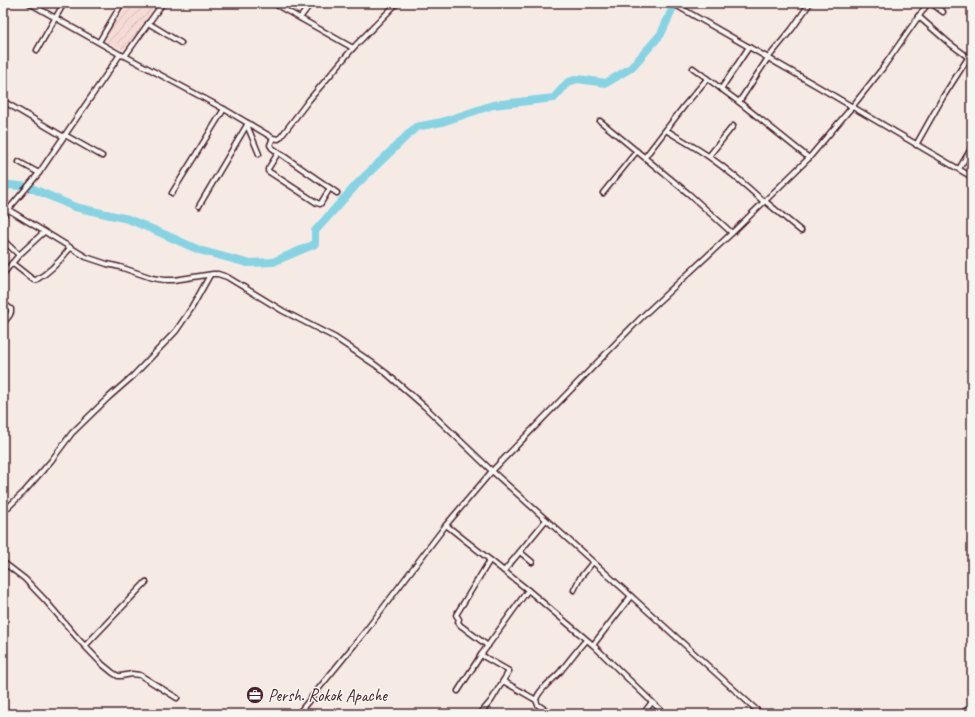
<svg xmlns="http://www.w3.org/2000/svg" width="975" height="717" font-family="Caveat,sans-serif">
<style>
.industrial{fill:url(#industrial-furrows)}
.lines{fill:none;stroke-linecap:round;stroke-linejoin:round}
.river{stroke:#86d4e3;stroke-width:8}
.minor-casing{stroke:#4a1f2b;stroke-width:7}
.minor{stroke:#f6f6f2;stroke-width:4}
.labels{text-anchor:middle;stroke-width:3;stroke-linejoin:round;paint-order:stroke}
.poi-label{font-size:17px;fill:#4a1f2b;stroke:#f6f6f2;text-anchor:start}
</style>
<defs>
<pattern id="industrial-furrows" width="10" height="10" patternUnits="userSpaceOnUse"><rect width="10" height="10" fill="#f5dbd6"/><path d="M-1 1l2-2M0 10L10 0M9 11l2-2" fill="none" stroke="#d4bcb8"/></pattern>
</defs>
<rect width="100%" height="100%" fill="#f6eae5"/>
<filter id="ink" filterUnits="userSpaceOnUse"><feTurbulence type="fractalNoise" baseFrequency=".025" numOctaves="2"/><feDisplacementMap in="SourceGraphic" scale="8" xChannelSelector="R" yChannelSelector="G"/><feConvolveMatrix kernelMatrix="1 2 1 2 8 2 1 2 1" color-interpolation-filters="sRGB"/></filter>
<g filter="url(#ink)">
<path class="industrial" d="M 124,3 L 160,3 L 125,51 L 102,39 Z"/>
<g class="lines">
<path class="river" d="M 3,188 L 10,185 L 29,187 L 75,207 L 128,219 L 159,232 L 199,250 L 247,263 L 273,262 L 315,244 L 315,231 L 357,184 L 416,127 L 442,122 L 493,105 L 554,98 L 568,82 L 578,79 L 606,83 L 631,68 L 661,34 L 675,3"/>
<defs>
<g id="minor">
<path d="M 29,3 L 121,55 L 125,56 L 224,109 L 273,138 L 278,139 L 280,138 L 309,100 L 353,48 L 397,3"/>
<path d="M 273,3 L 353,48"/>
<path d="M 672,3 L 817,86 L 972,177"/>
<path d="M 872,3 L 875,5"/>
<path d="M 931,3 L 943,12"/>
<path d="M 918,16 L 949,43 L 972,60"/>
<path d="M 300,18 L 311,3"/>
<path d="M 148,23 L 181,43"/>
<path d="M 99,42 L 122,3"/>
<path d="M 37,50 L 64,3"/>
<path d="M 125,56 L 163,3"/>
<path d="M 693,68 L 739,102 L 809,158"/>
<path d="M 721,89 L 749,47"/>
<path d="M 3,101 L 64,137"/>
<path d="M 739,102 L 768,58 L 792,29 L 810,3"/>
<path d="M 600,121 L 689,194 L 732,233"/>
<path d="M 247,125 L 259,154"/>
<path d="M 666,130 C 680,139 695,147 708,156 C 728,170 747,186 764,202"/>
<path d="M 65,135 L 102,156"/>
<path d="M 273,138 L 270,145 L 272,148 L 337,193"/>
<path d="M 916,145 L 943,97 L 968,58"/>
<path d="M 278,153 L 268,169 L 268,171 L 271,173 L 317,203 L 320,204 L 321,203 L 330,188"/>
<path d="M 709,156 L 733,126"/>
<path d="M 645,157 L 685,105 L 707,79"/>
<path d="M 19,162 L 39,173"/>
<path d="M 959,169 L 972,147"/>
<path d="M 172,193 L 224,109"/>
<path d="M 603,193 L 637,151"/>
<path d="M 765,201 L 801,231"/>
<path d="M 199,206 L 248,123"/>
<path d="M 9,210 L 86,257 L 107,264 L 120,267 L 152,278 L 164,280 L 174,280 L 213,274 L 218,274 L 227,277 L 283,311 L 334,337 L 349,347 L 374,364 L 386,373 L 424,406 L 492,471 L 631,596 L 761,714"/>
<path d="M 3,216 L 39,173 L 119,56 L 121,55"/>
<path d="M 3,240 L 19,255"/>
<path d="M 12,263 L 31,278 L 34,280 L 36,280 C 50,272 61,260 70,248"/>
<path d="M 3,274 L 19,255 L 44,232"/>
<path d="M 3,303 L 11,309 C 12,315 7,318 3,323"/>
<path d="M 3,512 L 24,492 L 51,461 L 72,433 L 109,397 L 133,376 L 176,331 L 191,309 L 210,275"/>
<path d="M 446,525 L 528,590 L 593,645 L 652,702 L 643,714"/>
<path d="M 520,552 L 532,562"/>
<path d="M 3,562 L 25,579 L 45,600 L 80,641 L 102,664 L 113,673 L 118,676 L 121,676 L 132,674 L 140,675 L 177,698"/>
<path d="M 504,571 L 546,520"/>
<path d="M 574,590 L 580,578 L 593,562"/>
<path d="M 593,645 L 631,596"/>
<path d="M 85,646 L 146,582"/>
<path d="M 488,646 L 460,625 L 458,622 L 459,619 L 456,615 L 490,560"/>
<path d="M 481,655 L 509,671 L 503,681 L 536,700 L 538,705 L 552,714"/>
<path d="M 458,691 L 481,655 L 528,590"/>
<path d="M 536,700 C 538,690 553,680 560,672 C 569,661 577,650 586,640"/>
<path d="M 652,702 L 665,714"/>
<path d="M 298,714 L 364,633 L 446,525 L 492,471 L 623,336 L 646,313 L 732,233 L 809,158 L 852,107 L 882,69 L 928,3"/>
<path d="M 480,714 L 491,701 L 503,681"/>
<path d="M 961,714 L 972,706"/>
</g>
</defs>
<use href="#minor" class="minor-casing"/>
<use href="#minor" class="minor"/>
</g>
</g>
<defs>
<symbol id="office-disc" viewBox="-11 -11 22 22"><circle r="9.5" fill="#4a1f2b" stroke="#f6f6f2"/><path d="M-6-3h4V-5.5h4V-3h4V5H-6ZM-1-4.5V-3h2v-1.5ZM-6 0V1H6V0Z" fill="#fff"/></symbol>
</defs>
<g fill-rule="evenodd">
<use href="#office-disc" x="245" y="685" width="20" height="20"/>
</g>
<g class="labels">
<g class="poi-label">
<text x="268" y="701">Persh. Rokok Apache</text>
</g>
</g>
<rect width="975" height="717" fill="none" stroke="#f6f6f2" stroke-width="16"/>
<rect x="8" y="8" width="959" height="701" fill="none" stroke="#4a1f2b" stroke-width="1.5" filter="url(#ink)"/>
</svg>
